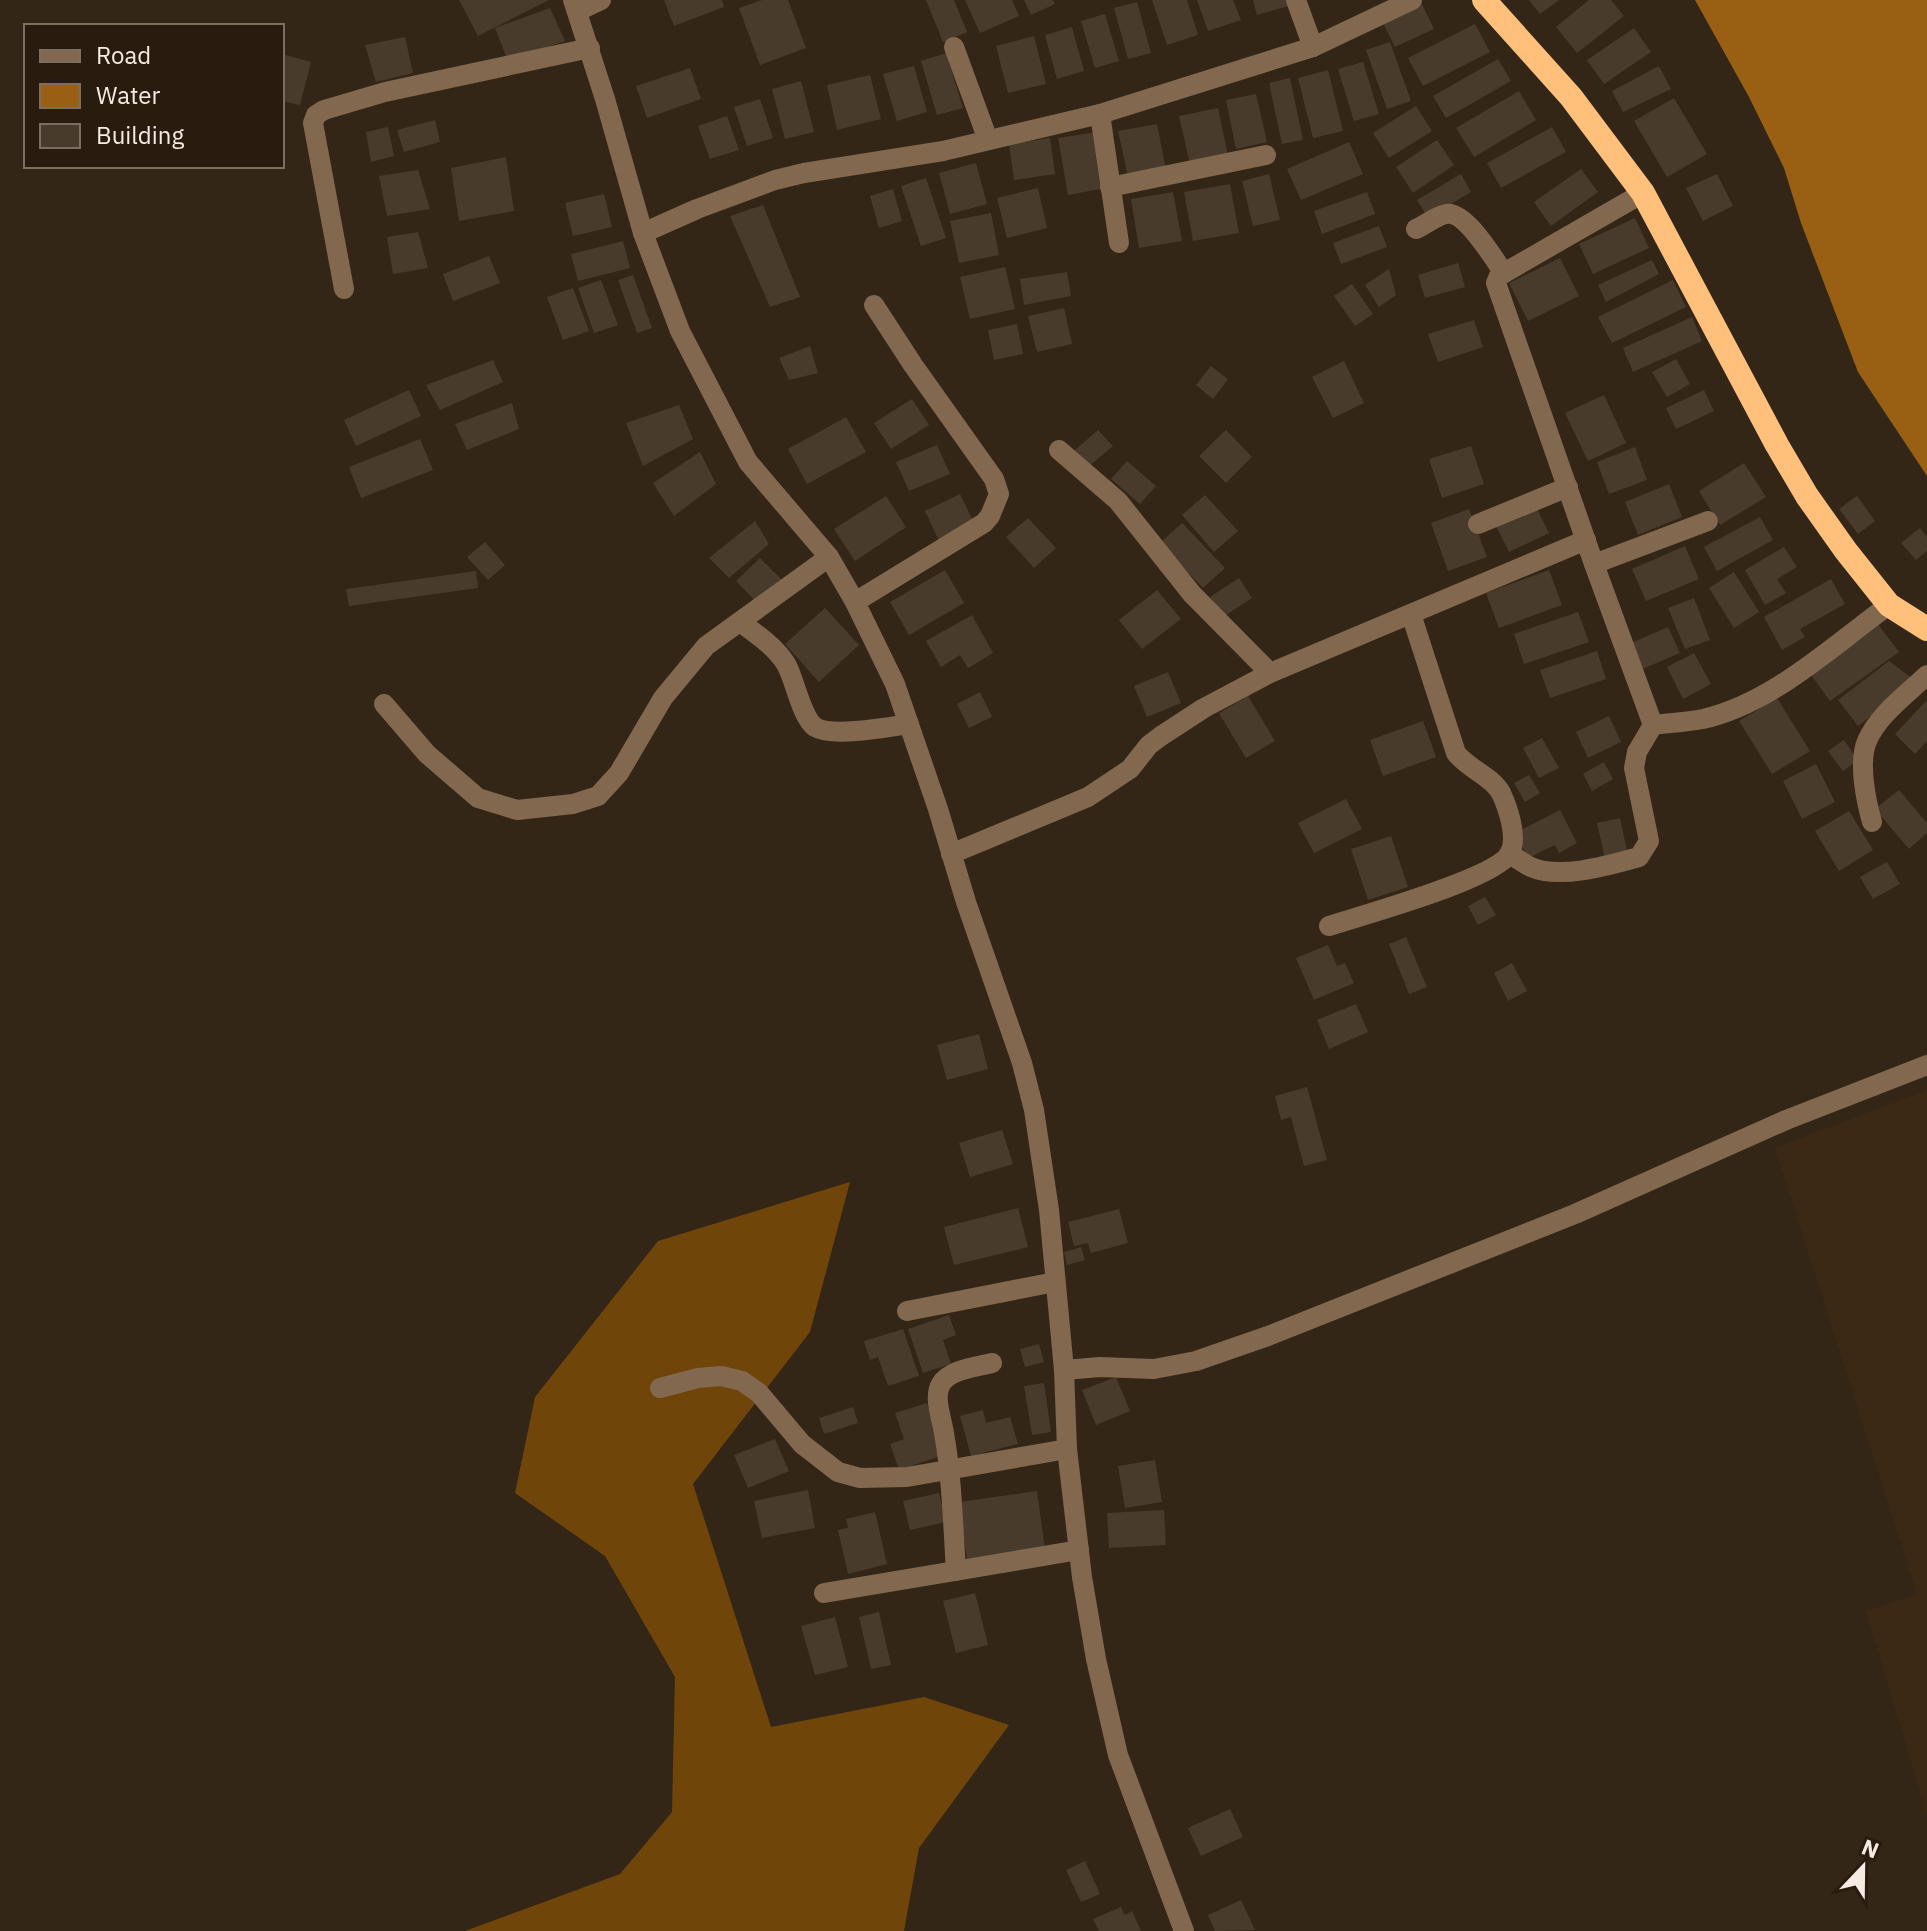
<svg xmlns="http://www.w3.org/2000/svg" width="1927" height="1931" font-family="'IBM Plex Sans',sans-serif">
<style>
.built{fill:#3c2915}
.forest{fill:#70450a}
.water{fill:#996013}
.building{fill:#493b2b}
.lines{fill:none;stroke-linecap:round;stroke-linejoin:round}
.minor{stroke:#81684e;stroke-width:20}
.highway{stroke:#ffc07b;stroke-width:24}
</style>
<rect width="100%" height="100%" fill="#332617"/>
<path class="built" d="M 1927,1090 L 1927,1814 L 1866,1611 L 1917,1594 L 1775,1148 Z"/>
<path class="forest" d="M 850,1182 L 810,1332 L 693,1484 L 771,1727 L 924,1697 L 1009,1725 L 919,1848 L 904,1931 L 465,1931 L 620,1874 L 672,1812 L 675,1677 L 605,1556 L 515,1493 L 535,1397 L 658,1241 Z"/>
<path class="water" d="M 1695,0 L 1927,0 L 1927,476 L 1858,372 L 1801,223 L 1784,168 L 1749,97 Z"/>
<g class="building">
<path d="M 459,0 L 549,0 L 478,36 Z"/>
<path d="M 664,0 L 722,0 L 724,7 L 674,26 Z"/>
<path d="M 762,0 L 788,0 L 806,48 L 760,65 L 739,8 Z"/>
<path d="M 926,0 L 954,0 L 967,32 L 943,42 Z"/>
<path d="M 965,0 L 1012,0 L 1019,16 L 980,33 Z"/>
<path d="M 1024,0 L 1053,0 L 1055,4 L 1031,15 Z"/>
<path d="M 1152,0 L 1187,0 L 1198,35 L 1167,45 Z"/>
<path d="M 1197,0 L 1233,0 L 1241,20 L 1208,31 Z"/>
<path d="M 1253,0 L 1287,0 L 1289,6 L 1257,15 Z"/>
<path d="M 1529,0 L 1559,0 L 1540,14 Z"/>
<path d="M 1589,0 L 1611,0 L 1624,16 L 1577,53 L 1556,27 Z"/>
<path d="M 1137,2 L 1151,53 L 1128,59 L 1114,8 Z"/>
<path d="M 1421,2 L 1434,29 L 1395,47 L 1382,21 Z"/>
<path d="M 550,8 L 565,41 L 508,61 L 495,28 Z"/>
<path d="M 1105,14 L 1119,61 L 1095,68 L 1081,21 Z"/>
<path d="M 1475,24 L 1490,52 L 1423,86 L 1408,58 Z"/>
<path d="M 1072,27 L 1084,71 L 1057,79 L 1045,35 Z"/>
<path d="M 1634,28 L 1651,52 L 1604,84 L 1587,60 Z"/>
<path d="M 1034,36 L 1046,84 L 1008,93 L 996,46 Z"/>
<path d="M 405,37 L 413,73 L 376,82 L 365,45 Z"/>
<path d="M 1390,42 L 1411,101 L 1387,109 L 1366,50 Z"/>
<path d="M 946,53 L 963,108 L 937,115 L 921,61 Z"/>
<path d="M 282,54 L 311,62 L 300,105 L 282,101 Z"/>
<path d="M 1498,59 L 1511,81 L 1446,118 L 1433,96 Z"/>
<path d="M 1363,62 L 1379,114 L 1354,121 L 1338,69 Z"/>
<path d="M 914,66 L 927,112 L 897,121 L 883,74 Z"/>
<path d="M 1659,66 L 1671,89 L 1623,112 L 1612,91 Z"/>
<path d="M 690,68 L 701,99 L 647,118 L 636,86 Z"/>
<path d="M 1328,70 L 1343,131 L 1313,138 L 1298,78 Z"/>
<path d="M 870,75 L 881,119 L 837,130 L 827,85 Z"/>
<path d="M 1290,78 L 1303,140 L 1282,144 L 1269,83 Z"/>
<path d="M 801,81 L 814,132 L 785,139 L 772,89 Z"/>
<path d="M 1519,91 L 1536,120 L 1474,157 L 1456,128 Z"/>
<path d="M 1256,94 L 1267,142 L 1236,149 L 1226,100 Z"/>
<path d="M 1674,98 L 1707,154 L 1667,177 L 1634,121 Z"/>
<path d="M 760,99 L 773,138 L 747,146 L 734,107 Z"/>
<path d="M 1416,106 L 1432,131 L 1389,158 L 1373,133 Z"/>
<path d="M 1218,108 L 1229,160 L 1191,168 L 1179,116 Z"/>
<path d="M 727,116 L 739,150 L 710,159 L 698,126 Z"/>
<path d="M 435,120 L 440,142 L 404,152 L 397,130 Z"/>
<path d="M 1157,124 L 1166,170 L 1128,177 L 1118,131 Z"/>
<path d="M 388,127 L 394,156 L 371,162 L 366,132 Z"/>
<path d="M 1552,127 L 1566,152 L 1501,188 L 1487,163 Z"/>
<path d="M 1097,132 L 1106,188 L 1068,195 L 1058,138 Z"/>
<path d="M 1050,138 L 1055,174 L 1014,180 L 1009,144 Z"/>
<path d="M 1437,140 L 1454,165 L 1413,193 L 1396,167 Z"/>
<path d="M 1349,142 L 1363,174 L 1301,200 L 1287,169 Z"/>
<path d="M 506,157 L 514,211 L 459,221 L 451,168 Z"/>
<path d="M 976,163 L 987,204 L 950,214 L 939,173 Z"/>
<path d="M 1581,169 L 1598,192 L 1551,226 L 1534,202 Z"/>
<path d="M 418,170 L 430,209 L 387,216 L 379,176 Z"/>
<path d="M 1269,174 L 1280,220 L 1253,226 L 1242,181 Z"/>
<path d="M 1461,174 L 1471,192 L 1428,218 L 1417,200 Z"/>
<path d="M 1717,174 L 1733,206 L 1703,221 L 1686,188 Z"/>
<path d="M 926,178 L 946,238 L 921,246 L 901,186 Z"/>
<path d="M 1230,184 L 1239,233 L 1193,241 L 1184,192 Z"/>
<path d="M 1038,188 L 1047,228 L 1007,238 L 997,198 Z"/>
<path d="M 893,189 L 902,221 L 879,228 L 870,196 Z"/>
<path d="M 1173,192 L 1182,241 L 1139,248 L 1131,199 Z"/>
<path d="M 1367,192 L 1375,214 L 1322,234 L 1314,211 Z"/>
<path d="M 604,194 L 612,227 L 573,236 L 565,203 Z"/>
<path d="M 763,205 L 800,297 L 770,307 L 730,216 Z"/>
<path d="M 991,213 L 999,255 L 959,263 L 950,221 Z"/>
<path d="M 1635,218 L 1649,248 L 1593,274 L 1579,244 Z"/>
<path d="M 1379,226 L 1387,247 L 1341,264 L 1333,243 Z"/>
<path d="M 418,232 L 428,268 L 393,274 L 387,237 Z"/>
<path d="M 623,241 L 630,268 L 578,281 L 571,254 Z"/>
<path d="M 489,256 L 500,283 L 453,301 L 443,274 Z"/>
<path d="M 1560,258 L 1579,296 L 1528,321 L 1509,283 Z"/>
<path d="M 1652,260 L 1659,274 L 1606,302 L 1598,285 Z"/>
<path d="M 1458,263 L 1465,287 L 1425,298 L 1418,275 Z"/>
<path d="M 1005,267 L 1015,309 L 970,319 L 960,277 Z"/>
<path d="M 1389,269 L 1396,295 L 1379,307 L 1365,285 Z"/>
<path d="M 1067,272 L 1071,296 L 1024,305 L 1020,279 Z"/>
<path d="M 633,275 L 652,328 L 637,333 L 618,280 Z"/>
<path d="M 601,280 L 618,325 L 594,333 L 578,288 Z"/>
<path d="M 1673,280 L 1686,307 L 1612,343 L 1598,317 Z"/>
<path d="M 1352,284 L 1373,314 L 1355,326 L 1334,296 Z"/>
<path d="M 573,288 L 589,331 L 563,340 L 547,297 Z"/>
<path d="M 1064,308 L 1072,344 L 1037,352 L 1028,316 Z"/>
<path d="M 1692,317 L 1702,341 L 1633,372 L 1623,348 Z"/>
<path d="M 1474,320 L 1483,347 L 1438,362 L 1428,334 Z"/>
<path d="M 1017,324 L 1023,354 L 994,360 L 988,330 Z"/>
<path d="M 810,346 L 818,373 L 789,380 L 779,358 Z"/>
<path d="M 1676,359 L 1690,384 L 1667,397 L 1652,372 Z"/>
<path d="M 493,360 L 503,382 L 440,410 L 426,385 Z"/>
<path d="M 1344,361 L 1364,403 L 1333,418 L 1312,377 Z"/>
<path d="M 1211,366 L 1228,379 L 1213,399 L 1196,385 Z"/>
<path d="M 409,390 L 421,416 L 356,446 L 344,420 Z"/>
<path d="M 1704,390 L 1714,411 L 1676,429 L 1666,408 Z"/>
<path d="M 1604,395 L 1626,443 L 1588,461 L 1565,413 Z"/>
<path d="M 912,399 L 929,425 L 891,449 L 874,423 Z"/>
<path d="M 512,403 L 519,429 L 467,450 L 455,424 Z"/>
<path d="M 679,405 L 693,439 L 643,466 L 626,423 Z"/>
<path d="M 846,417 L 866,452 L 807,484 L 788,449 Z"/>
<path d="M 1098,430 L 1113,446 L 1089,466 L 1075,450 Z"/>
<path d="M 1226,430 L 1252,457 L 1226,483 L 1199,456 Z"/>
<path d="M 420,439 L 433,470 L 361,498 L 349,467 Z"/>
<path d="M 937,445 L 950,474 L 909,491 L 896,462 Z"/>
<path d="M 1471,446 L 1484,484 L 1442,498 L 1429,459 Z"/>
<path d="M 1635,447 L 1647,480 L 1609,494 L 1597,462 Z"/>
<path d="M 700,452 L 716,484 L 674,516 L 653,483 Z"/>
<path d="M 1127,461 L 1156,486 L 1140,504 L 1111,479 Z"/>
<path d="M 1744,463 L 1766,497 L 1720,525 L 1699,491 Z"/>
<path d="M 1669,484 L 1682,517 L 1638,535 L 1625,502 Z"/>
<path d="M 960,494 L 974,523 L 939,541 L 925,511 Z"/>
<path d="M 1205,495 L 1238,531 L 1214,552 L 1182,515 Z"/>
<path d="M 886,496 L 906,527 L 855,561 L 834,529 Z"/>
<path d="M 1857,496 L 1875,521 L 1858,534 L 1839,509 Z"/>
<path d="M 1536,507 L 1549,533 L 1509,552 L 1496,526 Z"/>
<path d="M 1469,509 L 1487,557 L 1448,571 L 1431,523 Z"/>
<path d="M 1760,517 L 1773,540 L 1717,571 L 1704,547 Z"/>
<path d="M 1028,518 L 1056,548 L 1034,568 L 1006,537 Z"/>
<path d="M 755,521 L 769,544 L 729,578 L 709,558 Z"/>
<path d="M 1182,523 L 1225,568 L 1203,588 L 1160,543 Z"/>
<path d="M 1920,528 L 1927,537 L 1927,551 L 1916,560 L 1901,543 Z"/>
<path d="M 485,542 L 505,565 L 488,580 L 467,557 Z"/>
<path d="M 1685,546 L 1699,579 L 1646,601 L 1632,569 Z"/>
<path d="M 1784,547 L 1797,567 L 1777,579 L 1786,593 L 1765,605 L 1745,570 Z"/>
<path d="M 760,558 L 783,581 L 758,604 L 736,581 Z"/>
<path d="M 945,570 L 964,603 L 909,635 L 890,602 Z"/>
<path d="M 1549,570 L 1562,605 L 1499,628 L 1486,593 Z"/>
<path d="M 476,571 L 478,588 L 349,606 L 346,589 Z"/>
<path d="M 1734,572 L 1759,612 L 1734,628 L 1709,588 Z"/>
<path d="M 1239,578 L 1252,598 L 1223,617 L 1210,597 Z"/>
<path d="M 1831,579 L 1845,604 L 1800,629 L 1805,637 L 1782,650 L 1764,617 Z"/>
<path d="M 1157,590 L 1181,619 L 1142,649 L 1119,620 Z"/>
<path d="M 1694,598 L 1710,640 L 1685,649 L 1668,608 Z"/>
<path d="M 825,608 L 859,645 L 819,682 L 785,644 Z"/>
<path d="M 1578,612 L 1589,642 L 1524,664 L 1514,634 Z"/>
<path d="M 972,615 L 993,653 L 968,668 L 960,655 L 941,667 L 926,641 Z"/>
<path d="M 1874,619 L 1899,652 L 1830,701 L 1806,668 Z"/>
<path d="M 1668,627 L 1680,653 L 1640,670 L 1629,644 Z"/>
<path d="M 1597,651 L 1606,679 L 1550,698 L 1540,670 Z"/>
<path d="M 1694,653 L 1711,684 L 1683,699 L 1667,667 Z"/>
<path d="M 1889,661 L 1916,681 L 1858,726 L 1838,700 Z"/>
<path d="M 1168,672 L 1181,703 L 1147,717 L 1134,686 Z"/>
<path d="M 980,692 L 992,717 L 969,728 L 957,704 Z"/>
<path d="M 1248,696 L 1275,741 L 1246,758 L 1219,713 Z"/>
<path d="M 1777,698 L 1810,751 L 1772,774 L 1739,721 Z"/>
<path d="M 1927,700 L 1927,741 L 1915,754 L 1895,734 Z"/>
<path d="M 1609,716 L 1621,742 L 1588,758 L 1576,732 Z"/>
<path d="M 1423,721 L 1436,757 L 1383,776 L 1370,740 Z"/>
<path d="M 1542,738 L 1559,768 L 1539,778 L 1523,748 Z"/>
<path d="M 1844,740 L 1858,760 L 1843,771 L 1828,751 Z"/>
<path d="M 1604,762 L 1613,779 L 1592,791 L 1583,774 Z"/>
<path d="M 1816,764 L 1835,802 L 1802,819 L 1783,781 Z"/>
<path d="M 1529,775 L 1540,793 L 1525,802 L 1514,783 Z"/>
<path d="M 1899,790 L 1927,823 L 1927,833 L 1909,849 L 1875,809 Z"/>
<path d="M 1346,799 L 1362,829 L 1314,853 L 1298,823 Z"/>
<path d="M 1560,810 L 1577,843 L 1559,853 L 1555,845 L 1528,858 L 1515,833 Z"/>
<path d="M 1849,811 L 1873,850 L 1839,871 L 1815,831 Z"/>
<path d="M 1620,818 L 1628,855 L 1605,859 L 1597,823 Z"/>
<path d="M 1391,836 L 1408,887 L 1368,900 L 1351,849 Z"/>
<path d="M 1887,862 L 1900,884 L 1873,899 L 1860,877 Z"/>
<path d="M 1485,897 L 1496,915 L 1478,925 L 1468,906 Z"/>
<path d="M 1406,937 L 1427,987 L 1409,994 L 1389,944 Z"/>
<path d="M 1328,945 L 1337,966 L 1345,963 L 1354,983 L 1314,1000 L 1296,958 Z"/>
<path d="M 1512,963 L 1527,991 L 1508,1001 L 1494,973 Z"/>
<path d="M 1356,1004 L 1368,1032 L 1329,1049 L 1317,1020 Z"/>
<path d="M 979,1034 L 988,1069 L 947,1080 L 937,1045 Z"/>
<path d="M 1307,1087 L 1327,1160 L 1304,1166 L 1291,1117 L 1281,1120 L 1275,1096 Z"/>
<path d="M 1002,1130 L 1013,1164 L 970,1177 L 959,1143 Z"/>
<path d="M 1018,1208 L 1028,1247 L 954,1265 L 944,1227 Z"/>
<path d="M 1119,1209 L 1128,1243 L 1091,1253 L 1088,1243 L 1074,1246 L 1068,1222 Z"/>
<path d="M 1081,1247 L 1085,1260 L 1067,1265 L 1064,1252 Z"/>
<path d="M 949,1315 L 956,1335 L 943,1340 L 951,1364 L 923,1373 L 908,1329 Z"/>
<path d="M 903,1329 L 919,1376 L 888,1386 L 878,1357 L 870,1360 L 864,1341 Z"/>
<path d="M 1039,1344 L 1044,1362 L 1025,1367 L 1020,1349 Z"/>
<path d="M 1116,1377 L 1130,1411 L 1096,1425 L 1082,1390 Z"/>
<path d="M 1044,1383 L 1051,1432 L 1032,1435 L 1024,1386 Z"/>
<path d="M 927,1403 L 944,1455 L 899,1470 L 890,1444 L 904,1439 L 895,1413 Z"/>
<path d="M 853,1407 L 858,1423 L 824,1434 L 819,1418 Z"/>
<path d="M 983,1410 L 986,1423 L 1010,1417 L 1018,1444 L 971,1456 L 960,1416 Z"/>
<path d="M 775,1439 L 789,1471 L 748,1488 L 734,1455 Z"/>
<path d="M 1155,1460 L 1162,1502 L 1125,1508 L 1118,1466 Z"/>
<path d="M 808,1490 L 815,1528 L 762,1538 L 754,1501 Z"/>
<path d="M 1037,1491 L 1045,1549 L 967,1560 L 959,1502 Z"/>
<path d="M 939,1493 L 946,1522 L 910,1530 L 903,1501 Z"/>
<path d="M 1164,1510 L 1166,1545 L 1109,1548 L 1107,1513 Z"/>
<path d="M 875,1512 L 887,1564 L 848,1574 L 838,1530 L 848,1528 L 846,1519 Z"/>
<path d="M 975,1593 L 988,1645 L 956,1653 L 943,1601 Z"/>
<path d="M 879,1612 L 891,1665 L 871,1669 L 859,1617 Z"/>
<path d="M 835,1617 L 848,1667 L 815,1675 L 801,1626 Z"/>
<path d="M 1230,1809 L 1243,1837 L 1201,1856 L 1188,1828 Z"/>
<path d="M 1085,1861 L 1100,1894 L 1081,1902 L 1066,1870 Z"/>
<path d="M 1241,1900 L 1255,1930 L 1215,1931 L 1208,1915 Z"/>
<path d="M 1121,1907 L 1125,1915 L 1132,1911 L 1141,1931 L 1099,1931 L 1093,1919 Z"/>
</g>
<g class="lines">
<g class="minor">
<path d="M 573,0 L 605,99 L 643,233 L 680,331 L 748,462 L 829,557 L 855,602 L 895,684 L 938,809 L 966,902 L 1022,1063 L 1034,1110 L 1049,1210 L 1064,1370 L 1067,1449 L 1082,1577 L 1096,1659 L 1118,1755 L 1184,1931"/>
<path d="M 1296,0 L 1313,47"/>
<path d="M 578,11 L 601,0"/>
<path d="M 954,47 L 988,140"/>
<path d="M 1100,114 L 1119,243"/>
<path d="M 1110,187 L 1266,155"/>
<path d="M 1643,193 L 1504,273 L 1499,276 L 1496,283 L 1594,564 L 1653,725 C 1669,723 1687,722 1703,719 C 1773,703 1832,646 1889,605"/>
<path d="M 1416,229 C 1425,225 1436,216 1446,214 C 1465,210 1494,259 1504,273"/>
<path d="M 643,233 L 697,209 L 775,180 L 804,173 L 943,151 L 1100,114 L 1313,47 L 1412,0"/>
<path d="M 344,289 L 313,123 L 316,115 L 324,110 L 385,92 L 590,48"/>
<path d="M 1059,450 L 1118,501 L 1192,594 L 1270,673"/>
<path d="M 1478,524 L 1568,487"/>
<path d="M 1594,564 L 1708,521"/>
<path d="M 855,602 L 984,523 L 990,516 L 999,494 L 994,479 L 913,365 L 874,305"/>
<path d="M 740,622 C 756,634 775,646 786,664 C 795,679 801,717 815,727 C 833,738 888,727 909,724"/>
<path d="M 384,704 L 427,754 L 478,798 L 517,810 L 573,804 L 598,796 L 619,773 L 663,698 L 706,646 L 829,557"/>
<path d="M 1872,822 C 1866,801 1858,762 1867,741 C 1878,715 1907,694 1927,675"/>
<path d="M 951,854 L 1088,797 L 1130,769 L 1149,745 L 1161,736 L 1204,708 L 1270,673 L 1586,540"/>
<path d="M 1509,854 C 1517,858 1524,864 1531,867 C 1560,880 1610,865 1639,857 L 1649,841 L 1634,768 L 1637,752 L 1653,725"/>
<path d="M 1329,926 C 1362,915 1496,879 1510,853 C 1518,837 1508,808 1501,793 C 1492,776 1468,769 1456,753 L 1411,614"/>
<path d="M 907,1311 L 1055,1282"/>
<path d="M 1064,1370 L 1100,1367 L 1154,1369 L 1196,1361 L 1268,1336 L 1575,1214 L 1786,1120 L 1927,1065"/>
<path d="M 660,1388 L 698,1378 L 721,1376 L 742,1381 L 759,1393 L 802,1444 L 838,1472 L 860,1478 L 907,1477 L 1067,1449"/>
<path d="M 956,1571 C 953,1525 952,1478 944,1433 C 942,1419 933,1397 941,1384 C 950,1369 977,1367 992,1363"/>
<path d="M 824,1593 L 1079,1550"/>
</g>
<path class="highway" d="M 1484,0 L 1571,97 L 1643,193 L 1777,445 L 1807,496 L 1846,551 L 1889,605 L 1927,629"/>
</g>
<rect x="24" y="24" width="260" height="144" fill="#291c0e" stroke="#7b6f63" stroke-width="2"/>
<rect x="40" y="50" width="40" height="12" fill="#81684e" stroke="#7b6f63" stroke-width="2"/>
<text x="96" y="64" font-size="24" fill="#f5ebe2">Road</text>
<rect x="40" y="84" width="40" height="24" fill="#996013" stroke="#7b6f63" stroke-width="2"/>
<text x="96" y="104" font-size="24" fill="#f5ebe2">Water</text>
<rect x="40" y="124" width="40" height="24" fill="#493b2b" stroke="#7b6f63" stroke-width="2"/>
<text x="96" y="144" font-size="24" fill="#f5ebe2">Building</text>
<g transform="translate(1863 1867) rotate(22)" stroke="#291c0e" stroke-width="6" paint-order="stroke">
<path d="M0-6L14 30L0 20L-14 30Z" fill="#f5ebe2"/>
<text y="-12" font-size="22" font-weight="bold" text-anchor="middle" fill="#f5ebe2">N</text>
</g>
</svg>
